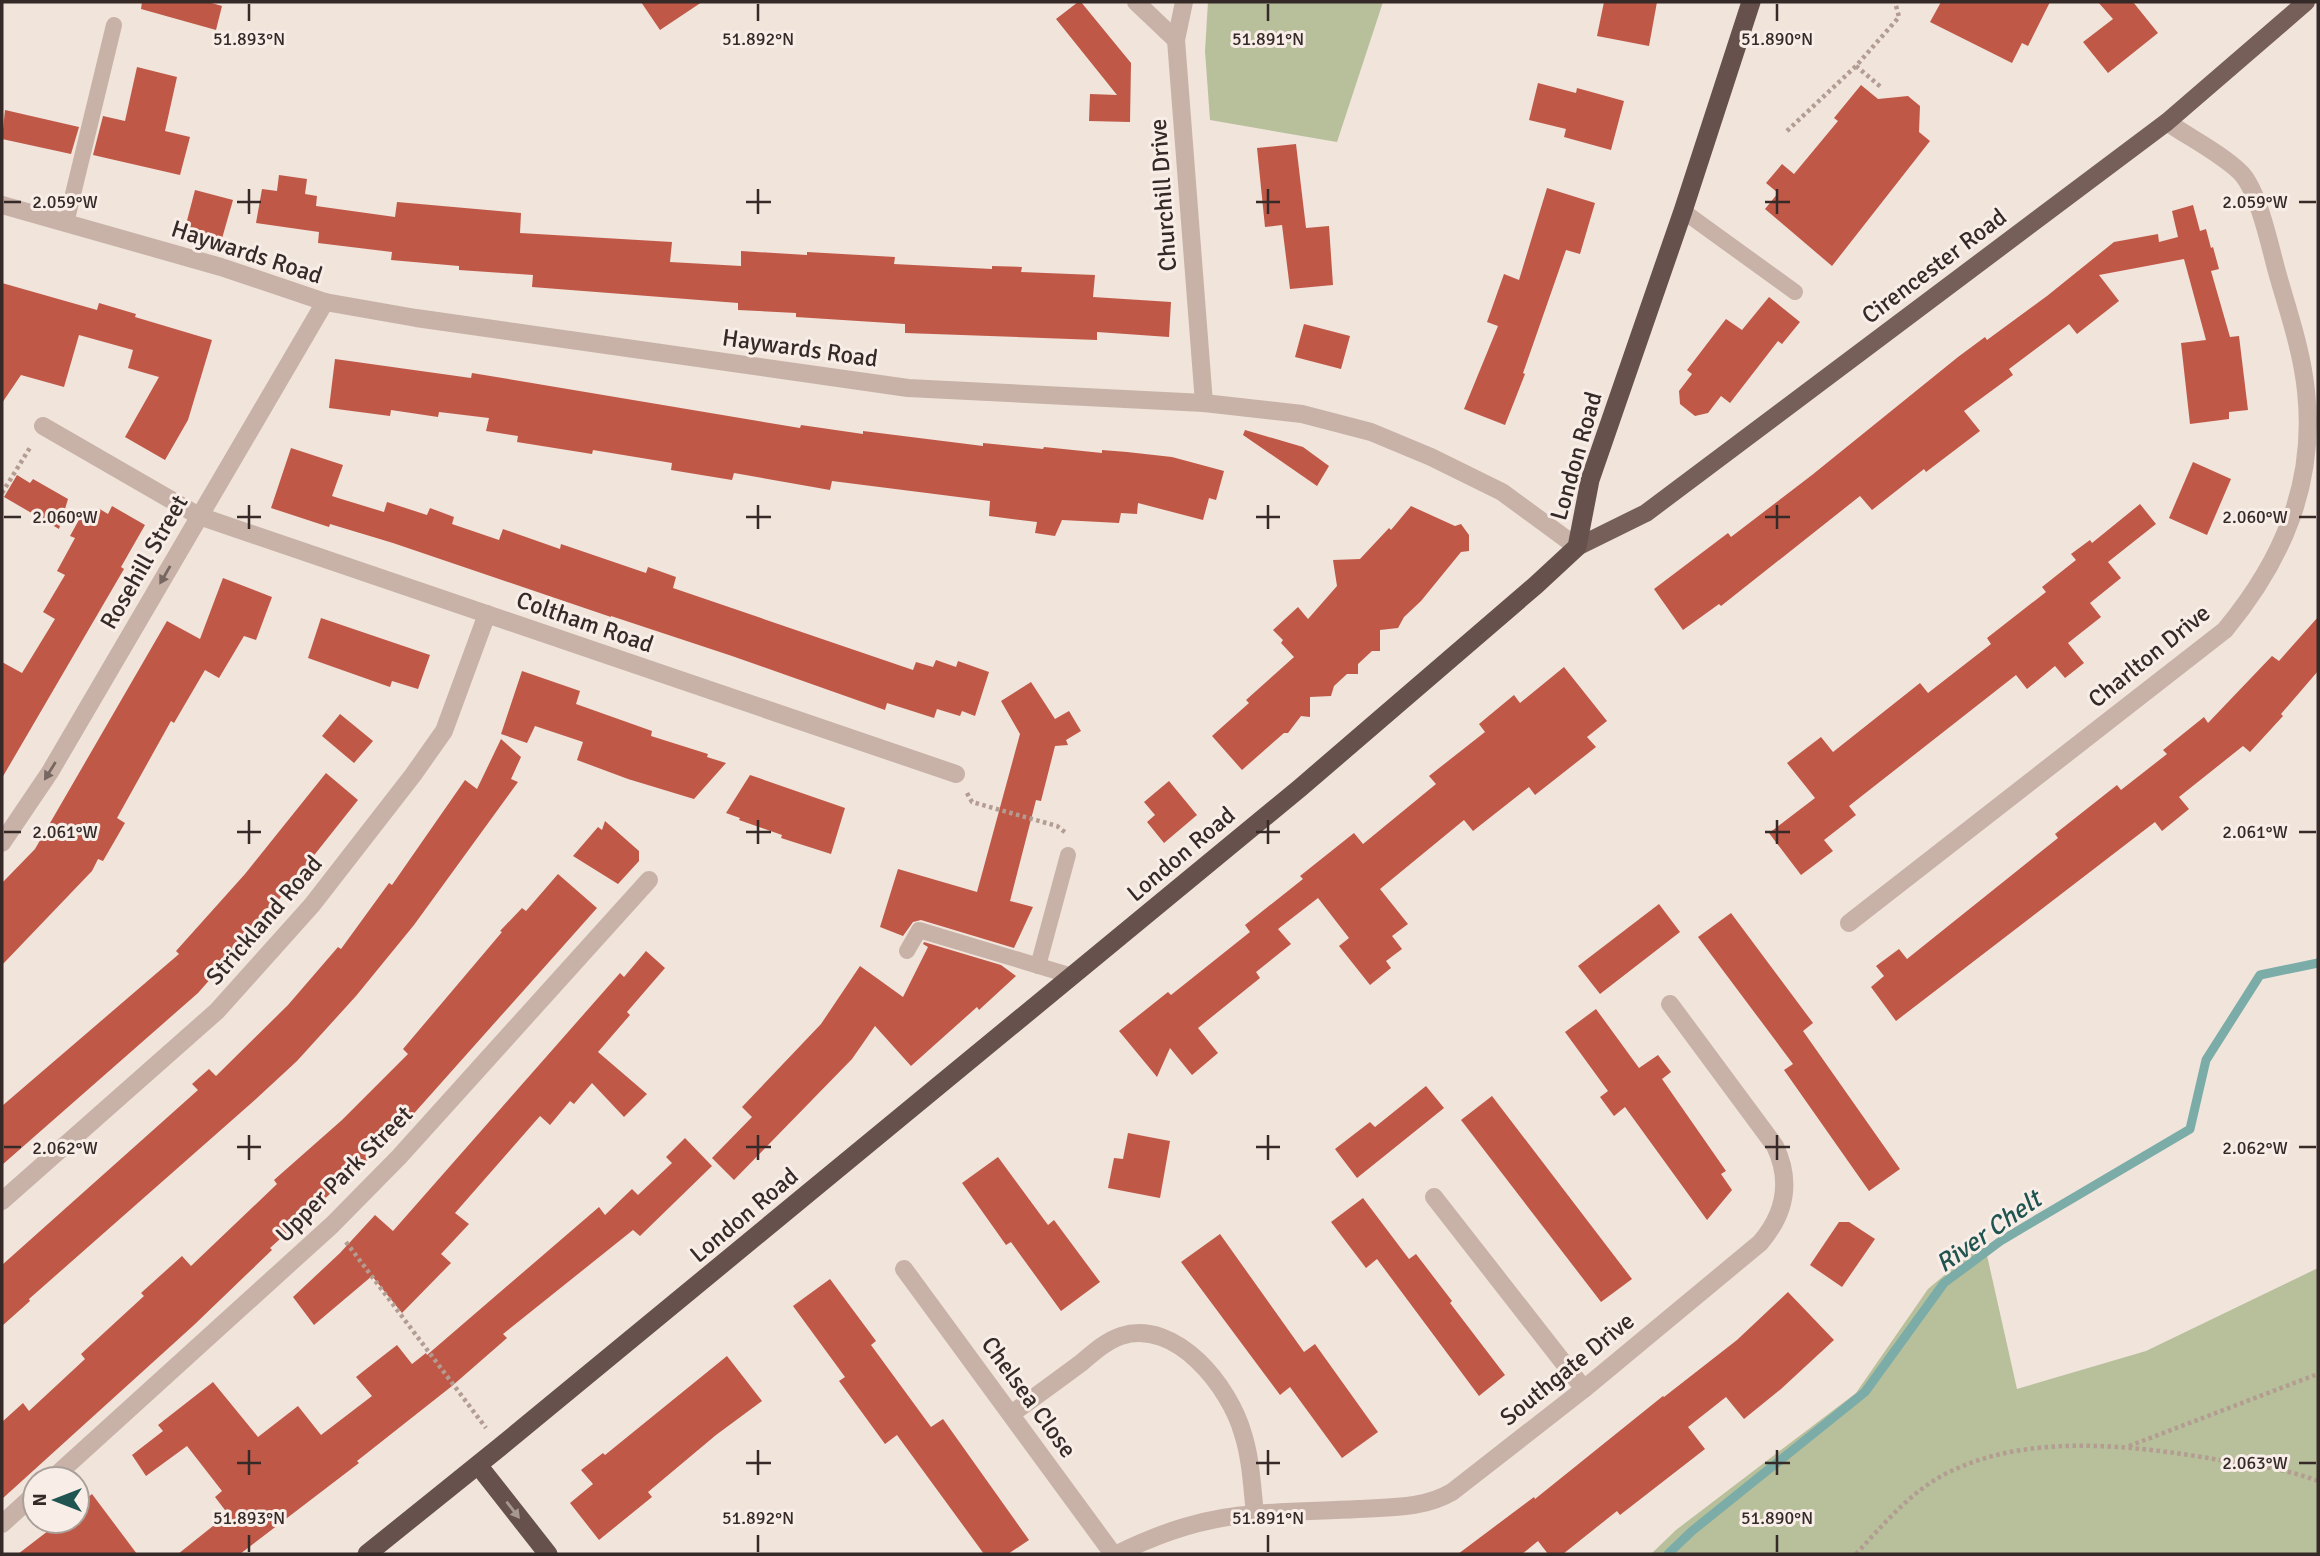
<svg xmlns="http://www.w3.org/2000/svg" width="2320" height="1556" font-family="Signika,sans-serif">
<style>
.green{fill:#b7bf9b}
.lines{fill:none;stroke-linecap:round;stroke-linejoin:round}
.stream{stroke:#7baca8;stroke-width:9}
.building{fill:#c05848}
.path{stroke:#b39c91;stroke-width:4.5;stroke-dasharray:3.5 3.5;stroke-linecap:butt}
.service{stroke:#c8b2a7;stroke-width:16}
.minor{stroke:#c8b2a7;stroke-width:18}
.primary{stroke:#765f59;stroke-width:18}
.trunk{stroke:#66514c;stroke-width:19}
.oneway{fill:#776761}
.oneway2{fill:#a89892}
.ticks{fill:none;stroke:#352a27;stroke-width:2.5}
.labels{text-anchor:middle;stroke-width:6;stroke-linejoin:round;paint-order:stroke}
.street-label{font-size:24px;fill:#352a27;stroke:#f8eee7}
.water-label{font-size:26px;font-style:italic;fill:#1f5451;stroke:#f8eee7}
.ticks-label{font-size:18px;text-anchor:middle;fill:#352a27;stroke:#f8eee7;stroke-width:6;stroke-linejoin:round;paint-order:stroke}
</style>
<rect width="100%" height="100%" fill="#f0e4db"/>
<g class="green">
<path d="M 1208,2 L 1383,2 L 1337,142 L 1210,120 L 1205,51 Z"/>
<path d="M 1984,1242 L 2017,1389 L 2146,1351 L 2318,1268 L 2318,1554 L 1651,1554 L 1676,1530 L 1856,1393 L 1928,1289 Z"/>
</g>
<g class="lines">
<path class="stream" d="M 1668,1554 L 1692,1531 L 1865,1392 L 1944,1283 L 2002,1240 L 2190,1129 L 2206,1060 L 2260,975 L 2318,963"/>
</g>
<g class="building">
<path d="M 142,2 L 208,2 L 222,6 L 216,30 L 141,9 Z"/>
<path d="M 641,2 L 702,2 L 660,30 Z"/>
<path d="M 1078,2 L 1081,2 L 1131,63 L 1130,122 L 1089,121 L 1090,94 L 1117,95 L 1056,19 Z"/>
<path d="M 1604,2 L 1657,2 L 1649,46 L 1597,36 Z"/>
<path d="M 1941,2 L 2050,2 L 2028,46 L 2022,43 L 2012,63 L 1930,22 Z"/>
<path d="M 2098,2 L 2133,2 L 2158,33 L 2108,73 L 2083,42 L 2113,19 Z"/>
<path d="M 137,67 L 177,77 L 165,131 L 190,137 L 180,175 L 93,155 L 103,116 L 125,121 Z"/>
<path d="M 1538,83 L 1576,93 L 1577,88 L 1624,101 L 1611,150 L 1564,137 L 1566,129 L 1529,120 Z"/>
<path d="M 1861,85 L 1878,99 L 1908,96 L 1920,106 L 1919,132 L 1930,141 L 1832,266 L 1765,209 L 1778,193 L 1766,183 L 1782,164 L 1794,174 L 1838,121 L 1834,118 Z"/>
<path d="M 5,110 L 79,127 L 71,154 L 2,139 Z"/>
<path d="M 1296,144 L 1306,228 L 1329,226 L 1333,285 L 1290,289 L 1282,225 L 1265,227 L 1257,148 Z"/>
<path d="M 279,175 L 307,179 L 305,194 L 317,196 L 316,206 L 395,217 L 397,202 L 521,213 L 520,233 L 672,242 L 670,262 L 741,266 L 741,251 L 807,255 L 807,252 L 895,257 L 894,264 L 992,269 L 992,266 L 1022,267 L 1021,272 L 1095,275 L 1093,297 L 1171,302 L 1169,337 L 1097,332 L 1097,340 L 905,333 L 905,324 L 796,317 L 796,313 L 738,310 L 738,303 L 532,287 L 533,275 L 459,270 L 459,266 L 391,260 L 392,252 L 318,243 L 319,232 L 256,223 L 262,189 L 277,191 Z"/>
<path d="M 1547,188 L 1595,203 L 1580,254 L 1566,250 L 1523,373 L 1525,374 L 1505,425 L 1464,409 L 1498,326 L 1487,322 L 1504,274 L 1519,280 Z"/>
<path d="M 195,190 L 233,200 L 221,242 L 184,232 Z"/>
<path d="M 2193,205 L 2200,231 L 2206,229 L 2211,248 L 2213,247 L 2219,269 L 2211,271 L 2230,337 L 2239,336 L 2248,410 L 2229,412 L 2229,419 L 2190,424 L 2181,343 L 2206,340 L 2184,259 L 2099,275 L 2119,301 L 2077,334 L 2069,324 L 2009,369 L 2013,375 L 1964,411 L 1980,431 L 1926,472 L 1924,469 L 1872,510 L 1860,496 L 1721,606 L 1719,604 L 1683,630 L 1654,589 L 1728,533 L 1731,537 L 1812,475 L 1958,357 L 1985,337 L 1987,340 L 2047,296 L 2114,242 L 2158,234 L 2159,242 L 2178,237 L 2172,211 Z"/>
<path d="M 2,283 L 97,310 L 99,303 L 136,314 L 135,317 L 212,340 L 188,420 L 165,460 L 125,437 L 159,377 L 128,368 L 133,350 L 79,335 L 64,387 L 21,375 L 2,403 Z"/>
<path d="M 1769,297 L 1800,322 L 1782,344 L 1778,341 L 1730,403 L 1721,396 L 1708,413 L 1695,416 L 1680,404 L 1679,391 L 1692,374 L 1687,370 L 1726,319 L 1742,330 Z"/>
<path d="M 1304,324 L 1350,336 L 1341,369 L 1295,357 Z"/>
<path d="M 335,359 L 471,378 L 472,373 L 800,428 L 801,425 L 863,434 L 863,431 L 983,446 L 983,443 L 1043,449 L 1044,447 L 1102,453 L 1102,450 L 1127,452 L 1172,457 L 1224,471 L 1216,500 L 1209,498 L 1203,520 L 1138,503 L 1137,514 L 1121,513 L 1119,523 L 1062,520 L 1055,536 L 1035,533 L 1037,522 L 989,516 L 990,501 L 832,481 L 830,490 L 734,473 L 732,480 L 671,470 L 672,463 L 593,450 L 592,454 L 517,442 L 518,436 L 486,431 L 489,418 L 439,412 L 438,417 L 391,410 L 390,416 L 329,408 Z"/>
<path d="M 1245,430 L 1303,447 L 1329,466 L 1317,486 L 1243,435 Z"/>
<path d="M 291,448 L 343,465 L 332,496 L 338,498 L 384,512 L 387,502 L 427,515 L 430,508 L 454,517 L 452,524 L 499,540 L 503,529 L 560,549 L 561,544 L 646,573 L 648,567 L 676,577 L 673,588 L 913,670 L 916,662 L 933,667 L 936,660 L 956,667 L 958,661 L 989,672 L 975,716 L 962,711 L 960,716 L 937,709 L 934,718 L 887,703 L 885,710 L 732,656 L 611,616 L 611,617 L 393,543 L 330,524 L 329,527 L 271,508 Z"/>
<path d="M 2193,462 L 2231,479 L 2207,535 L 2169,518 Z"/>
<path d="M 17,475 L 30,483 L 33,479 L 68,499 L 59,529 L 4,497 Z"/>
<path d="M 2140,504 L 2156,524 L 2108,562 L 2121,578 L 2090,603 L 2101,617 L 2068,643 L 2084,663 L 2065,678 L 2055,666 L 2027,689 L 2016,675 L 1849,806 L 1856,815 L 1824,840 L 1833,851 L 1801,875 L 1769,833 L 1815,798 L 1787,763 L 1821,737 L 1833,752 L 1920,683 L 1928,693 L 1991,644 L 1987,638 L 2046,592 L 2042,587 L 2076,560 L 2071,554 L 2090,540 L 2092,543 Z"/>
<path d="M 112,506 L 145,525 L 121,567 L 124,569 L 2,778 L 2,662 L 22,673 L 55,619 L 43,612 L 65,575 L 57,571 L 75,538 L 70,536 L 85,509 L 94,514 L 98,508 L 108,514 Z"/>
<path d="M 1411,506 L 1455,526 L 1461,524 L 1469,535 L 1469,551 L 1461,552 L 1421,601 L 1404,617 L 1398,628 L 1380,630 L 1380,651 L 1372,651 L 1358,664 L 1358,674 L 1347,674 L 1334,686 L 1331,696 L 1310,697 L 1310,717 L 1301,716 L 1288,733 L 1284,733 L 1242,770 L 1212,736 L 1249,703 L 1246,700 L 1294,657 L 1281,643 L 1283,640 L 1273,630 L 1298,607 L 1308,619 L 1337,586 L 1333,560 L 1360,559 L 1389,528 L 1391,530 Z"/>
<path d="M 223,578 L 272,597 L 256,640 L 244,636 L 219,678 L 205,670 L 174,723 L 171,721 L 117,818 L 125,823 L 103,861 L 98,859 L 92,871 L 2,965 L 2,883 L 35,849 L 167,621 L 200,639 Z"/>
<path d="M 2318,617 L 2318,671 L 2281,714 L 2283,716 L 2250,752 L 2243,746 L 2179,797 L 2189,809 L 2162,831 L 2155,822 L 1896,1021 L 1871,987 L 1884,976 L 1876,966 L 1899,949 L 1907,959 L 2058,838 L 2055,834 L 2117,785 L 2121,790 L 2167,754 L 2163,750 L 2204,717 L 2208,723 L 2272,656 L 2279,661 Z"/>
<path d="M 321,618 L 430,655 L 418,689 L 392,681 L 390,687 L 308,658 Z"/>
<path d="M 1564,667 L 1607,721 L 1587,737 L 1596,747 L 1535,795 L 1529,787 L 1473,831 L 1464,820 L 1380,889 L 1408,924 L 1392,936 L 1402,949 L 1386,961 L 1391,968 L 1370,985 L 1339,946 L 1349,938 L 1318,898 L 1278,929 L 1291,944 L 1256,972 L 1260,978 L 1198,1028 L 1218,1053 L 1192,1075 L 1170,1048 L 1157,1077 L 1119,1031 L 1168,992 L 1171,995 L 1250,932 L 1245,925 L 1303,879 L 1300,876 L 1354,833 L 1363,844 L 1436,784 L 1429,776 L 1485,732 L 1479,724 L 1514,695 L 1520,703 Z"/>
<path d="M 522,671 L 580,691 L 576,704 L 652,731 L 651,736 L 708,754 L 707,757 L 726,763 L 694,799 L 628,779 L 577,760 L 583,742 L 535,726 L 527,743 L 501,734 Z"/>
<path d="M 1031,682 L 1055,719 L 1069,711 L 1081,731 L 1066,740 L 1068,745 L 1055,746 L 1041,801 L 1036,800 L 1010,901 L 1033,907 L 1014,948 L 921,920 L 913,922 L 903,936 L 880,927 L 898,869 L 977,892 L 1020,734 L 1001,701 Z"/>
<path d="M 340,714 L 373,741 L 354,763 L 322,736 Z"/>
<path d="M 501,739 L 521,757 L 511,779 L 518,782 L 414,925 L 356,996 L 297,1061 L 257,1098 L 29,1299 L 30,1301 L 2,1326 L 2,1265 L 198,1090 L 192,1084 L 209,1069 L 216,1076 L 288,1005 L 338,947 L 341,949 L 389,883 L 392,885 L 465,780 L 477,789 Z"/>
<path d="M 326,773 L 358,800 L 265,917 L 198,993 L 2,1165 L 2,1106 L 179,954 L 176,951 L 245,874 Z"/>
<path d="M 750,775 L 845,808 L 831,854 L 781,838 L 782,835 L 739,820 L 740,818 L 726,813 Z"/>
<path d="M 1169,781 L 1197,815 L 1164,843 L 1147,822 L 1155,815 L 1144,802 Z"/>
<path d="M 605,821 L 639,851 L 639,861 L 618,884 L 573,856 L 598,827 L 602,830 Z"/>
<path d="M 558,874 L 597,908 L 409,1119 L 411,1121 L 270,1248 L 272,1250 L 194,1325 L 2,1499 L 2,1422 L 23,1403 L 29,1411 L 85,1359 L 81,1354 L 144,1296 L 141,1293 L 182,1256 L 191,1266 L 277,1184 L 274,1180 L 342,1120 L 408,1054 L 403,1049 L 502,932 L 500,931 L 522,908 L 526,911 Z"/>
<path d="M 1659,904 L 1680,932 L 1600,994 L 1578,966 Z"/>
<path d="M 1731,913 L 1813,1023 L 1803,1031 L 1900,1169 L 1869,1191 L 1784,1070 L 1793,1064 L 1698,937 Z"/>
<path d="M 924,942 L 1001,965 L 1016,976 L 979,1010 L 977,1007 L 911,1066 L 875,1026 L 852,1059 L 734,1180 L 712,1158 L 752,1117 L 742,1107 L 821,1024 L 860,966 L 903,997 L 928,947 L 923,944 Z"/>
<path d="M 646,951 L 665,968 L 627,1012 L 630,1015 L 598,1052 L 647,1094 L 624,1117 L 592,1083 L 574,1104 L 570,1101 L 550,1125 L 540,1116 L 455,1213 L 469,1224 L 441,1254 L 451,1263 L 402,1313 L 372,1276 L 314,1325 L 293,1297 L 340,1253 L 375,1215 L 393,1231 L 620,973 L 624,977 Z"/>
<path d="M 1596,1009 L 1639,1068 L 1658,1055 L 1671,1072 L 1662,1079 L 1726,1171 L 1721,1174 L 1732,1190 L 1707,1220 L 1625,1107 L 1614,1116 L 1600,1097 L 1608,1091 L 1565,1032 Z"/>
<path d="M 1426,1086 L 1444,1108 L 1357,1178 L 1335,1149 L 1370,1122 L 1375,1127 Z"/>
<path d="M 1492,1096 L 1632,1279 L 1601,1302 L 1461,1120 Z"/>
<path d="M 1128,1133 L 1170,1141 L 1160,1198 L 1108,1188 L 1114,1158 L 1123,1159 Z"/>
<path d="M 685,1138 L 712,1166 L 640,1236 L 633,1230 L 503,1334 L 507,1338 L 452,1386 L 357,1461 L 359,1463 L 240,1554 L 178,1554 L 228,1514 L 215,1497 L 222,1491 L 187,1446 L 146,1476 L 132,1455 L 163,1431 L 158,1425 L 213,1382 L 258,1437 L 298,1406 L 321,1435 L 372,1396 L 356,1377 L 397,1345 L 412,1364 L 426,1353 L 427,1355 L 599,1207 L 605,1215 L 632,1189 L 638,1195 L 672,1163 L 666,1157 Z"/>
<path d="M 998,1157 L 1048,1225 L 1054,1220 L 1100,1282 L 1061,1311 L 1011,1242 L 1006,1245 L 962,1183 Z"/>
<path d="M 1363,1198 L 1409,1259 L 1416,1254 L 1452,1301 L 1450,1303 L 1505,1375 L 1479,1396 L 1377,1259 L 1366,1268 L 1331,1222 Z"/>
<path d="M 1839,1222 L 1849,1222 L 1875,1239 L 1842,1287 L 1810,1265 Z"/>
<path d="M 1220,1234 L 1304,1352 L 1315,1344 L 1378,1432 L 1342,1458 L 1290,1387 L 1280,1395 L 1181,1262 Z"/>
<path d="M 830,1279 L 876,1341 L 871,1345 L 931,1427 L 943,1419 L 1029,1540 L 1008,1554 L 984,1554 L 897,1435 L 885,1444 L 839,1381 L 845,1377 L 793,1306 Z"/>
<path d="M 1788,1292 L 1834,1340 L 1781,1389 L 1744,1419 L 1726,1397 L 1688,1427 L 1705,1449 L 1620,1515 L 1617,1511 L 1563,1554 L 1548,1554 L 1538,1541 L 1522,1554 L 1458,1554 L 1534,1497 L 1535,1499 L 1663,1396 L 1664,1397 L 1737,1340 Z"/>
<path d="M 727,1356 L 762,1401 L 716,1435 L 648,1492 L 652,1497 L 599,1540 L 570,1503 L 593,1484 L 581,1470 L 603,1453 L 605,1455 Z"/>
<path d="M 92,1494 L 137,1554 L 18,1554 L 61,1521 L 77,1521 L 77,1506 Z"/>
</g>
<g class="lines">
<g class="path">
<path d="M 1856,66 L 1882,88"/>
<path d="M 1787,131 L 1856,66 L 1899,17 L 1895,2"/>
<path d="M 2,493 L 31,446"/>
<path d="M 967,793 L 972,802 L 1057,826 L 1066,833"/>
<path d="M 346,1242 L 486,1428"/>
<path d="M 2129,1446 L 2318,1374"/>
<path d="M 1856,1554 C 1881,1527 1906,1497 1938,1478 C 2020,1431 2131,1445 2220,1460 C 2253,1465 2287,1469 2318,1481"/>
</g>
<g class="service">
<path d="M 1683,211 L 1795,292"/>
<path d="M 66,223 L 114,25"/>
<path d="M 907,951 L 919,930 L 1072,976"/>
<path d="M 1038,966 L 1068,855"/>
</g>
<g class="minor">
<path d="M 1136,2 L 1176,40"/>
<path d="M 1184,2 L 1176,40 L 1204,403"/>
<path d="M 2,205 L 221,267 L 325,302 L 416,318 L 908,388 L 1204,403 L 1302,414 L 1371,432 L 1431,457 L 1502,492 L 1577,547"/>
<path d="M 43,426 L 199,516 L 956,774"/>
<path d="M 2,843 L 50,772 L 325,302"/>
<path d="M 1849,923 L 2225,630 C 2283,560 2316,483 2306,391 C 2302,351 2288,311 2277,272 C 2270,247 2259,192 2241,173 C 2222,154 2190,138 2167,122"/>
<path d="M 1434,1197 L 1584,1389"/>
<path d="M 2,1201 L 217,1011 L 312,905 L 413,775 L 444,731 L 487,614"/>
<path d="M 904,1269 L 1113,1554"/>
<path d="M 1011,1414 C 1035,1397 1058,1380 1081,1363 C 1093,1353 1106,1341 1121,1336 C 1176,1318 1230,1387 1243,1434 C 1251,1459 1252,1487 1255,1514"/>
<path d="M 52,1479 L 332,1225 L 399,1157 L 649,880"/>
<path d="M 2,1524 L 35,1494"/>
<path d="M 1117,1554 C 1162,1532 1206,1517 1256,1514 C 1290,1511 1324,1511 1358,1509 C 1390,1507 1423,1509 1452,1492 L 1584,1389 L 1760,1243 C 1785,1214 1792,1182 1775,1146 L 1670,1004"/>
</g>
<path class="primary" d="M 1577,547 L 1646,513 L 2167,122 L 2306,2"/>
<g class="trunk">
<path d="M 478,1465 L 548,1554"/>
<path d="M 367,1554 L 500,1447 L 1300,788 L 1536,585 L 1577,547 L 1590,480 L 1683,211 L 1751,2"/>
</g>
</g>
<defs><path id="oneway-solid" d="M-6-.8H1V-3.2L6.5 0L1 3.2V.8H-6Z" transform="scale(1.75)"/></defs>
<g class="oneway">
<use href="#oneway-solid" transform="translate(165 575) rotate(120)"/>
<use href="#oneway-solid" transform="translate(50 771) rotate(122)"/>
</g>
<use class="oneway2" href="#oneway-solid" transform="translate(513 1510) rotate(52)"/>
<path class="ticks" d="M 249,4 L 249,21M 758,4 L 758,21M 1268,4 L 1268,21M 1777,4 L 1777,21M 249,189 L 249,214M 758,189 L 758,214M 1268,189 L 1268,214M 1777,189 L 1777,214M 4,202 L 21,202M 237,202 L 261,202M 746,202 L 771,202M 1256,202 L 1280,202M 1765,202 L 1790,202M 2299,202 L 2316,202M 249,505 L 249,529M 758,505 L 758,529M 1268,505 L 1268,529M 1777,505 L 1777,529M 4,517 L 21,517M 237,517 L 261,517M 746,517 L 771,517M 1256,517 L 1280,517M 1765,517 L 1790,517M 2299,517 L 2316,517M 249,820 L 249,844M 758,820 L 758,844M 1268,820 L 1268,844M 1777,820 L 1777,844M 4,832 L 21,832M 237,832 L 261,832M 746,832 L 771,832M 1256,832 L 1280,832M 1765,832 L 1790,832M 2299,832 L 2316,832M 249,1135 L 249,1160M 758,1135 L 758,1160M 1268,1135 L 1268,1160M 1777,1135 L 1777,1160M 4,1147 L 21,1147M 237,1147 L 261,1147M 746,1147 L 771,1147M 1256,1147 L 1280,1147M 1765,1147 L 1790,1147M 2299,1147 L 2316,1147M 249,1450 L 249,1475M 758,1450 L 758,1475M 1268,1450 L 1268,1475M 1777,1450 L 1777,1475M 237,1463 L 261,1463M 746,1463 L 771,1463M 1256,1463 L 1280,1463M 1765,1463 L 1790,1463M 2299,1463 L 2316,1463M 249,1535 L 249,1552M 758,1535 L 758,1552M 1268,1535 L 1268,1552M 1777,1535 L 1777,1552"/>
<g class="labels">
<g class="street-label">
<text transform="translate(1163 195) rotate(-94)" y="8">Churchill Drive</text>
<text transform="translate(247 252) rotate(18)" y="8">Haywards Road</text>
<text transform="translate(1934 266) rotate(-37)" y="8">Cirencester Road</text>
<text transform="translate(800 348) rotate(8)" y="8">Haywards Road</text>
<text transform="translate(1576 456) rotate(-74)" y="8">London Road</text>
<text transform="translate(144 562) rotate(-60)" y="8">Rosehill Street</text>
<text transform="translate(585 622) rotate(19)" y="8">Coltham Road</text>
<text transform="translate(2149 656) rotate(-39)" y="8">Charlton Drive</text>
<text transform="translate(1181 854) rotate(-40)" y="8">London Road</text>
<text transform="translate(264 920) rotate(-49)" y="8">Strickland Road</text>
<text transform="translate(344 1174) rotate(-45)" y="8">Upper Park Street</text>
<text transform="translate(744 1215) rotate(-40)" y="8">London Road</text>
<text transform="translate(1567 1369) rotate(-39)" y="8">Southgate Drive</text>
<text transform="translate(1029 1397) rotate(54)" y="8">Chelsea Close</text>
</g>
<g class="water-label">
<text transform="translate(1988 1231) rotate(-35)" y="9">River Chelt</text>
</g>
</g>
<g class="ticks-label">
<text x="249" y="45">51.893°N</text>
<text x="758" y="45">51.892°N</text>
<text x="1268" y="45">51.891°N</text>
<text x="1777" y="45">51.890°N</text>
<text x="2255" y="208">2.059°W</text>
<text x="65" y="208">2.059°W</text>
<text x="2255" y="523">2.060°W</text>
<text x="65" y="523">2.060°W</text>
<text x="2255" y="838">2.061°W</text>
<text x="65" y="838">2.061°W</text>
<text x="2255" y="1154">2.062°W</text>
<text x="65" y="1154">2.062°W</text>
<text x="2255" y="1469">2.063°W</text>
<text x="249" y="1524">51.893°N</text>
<text x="758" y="1524">51.892°N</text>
<text x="1268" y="1524">51.891°N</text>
<text x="1777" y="1524">51.890°N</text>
</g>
<rect width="2320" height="1556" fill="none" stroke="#352a27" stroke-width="7"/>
<g transform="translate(56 1500) rotate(270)"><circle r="33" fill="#f8eee7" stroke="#aaa09a" stroke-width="2"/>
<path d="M0-5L12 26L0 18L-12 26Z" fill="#1f5451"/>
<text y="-10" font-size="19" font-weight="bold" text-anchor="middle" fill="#352a27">N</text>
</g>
</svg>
